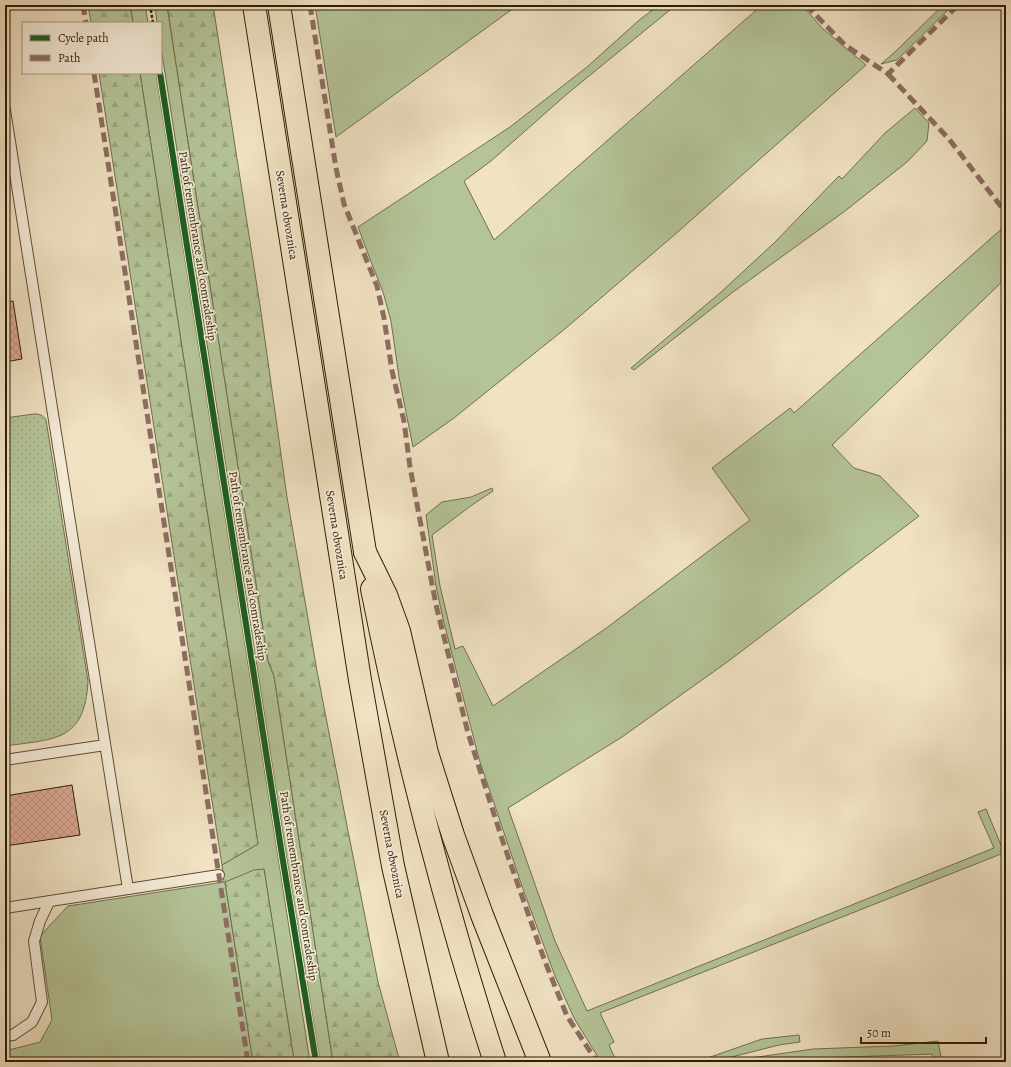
<svg xmlns="http://www.w3.org/2000/svg" width="1011" height="1067" font-family="Alegreya,serif">
<style>
.green{fill:#b4c498;stroke:#70704f}
.forest{fill:url(#forest-firs);stroke:#70704f}
.park{fill:url(#park-dots);stroke:#70704f}
.building{fill:url(#building-cross-hatch);stroke:#2d1d06}
.lines{fill:none;stroke-linecap:round;stroke-linejoin:round}
.service-casing{stroke:#5e4e35;stroke-width:12}
.trunk-casing{stroke:#2d1d06;stroke-width:24}
.motorway-casing{stroke:#2d1d06;stroke-width:24}
.path{stroke:#2d1d06;stroke-width:2.5;stroke-dasharray:3 2;stroke-linecap:butt}
.service{stroke:#f5ecd8;stroke-width:10}
.trunk{stroke:#f0e2c3;stroke-width:22}
.motorway{stroke:#f0e2c3;stroke-width:22}
.quiet{stroke:#8d6e63;stroke-width:5;stroke-dasharray:10 5;stroke-linecap:butt}
.cycleway-casing{stroke:#f5ecd8;stroke-width:8}
.cycleway{stroke:#1b5e20;stroke-width:6}
.labels{text-anchor:middle;stroke-width:3.5;stroke-linejoin:round;paint-order:stroke}
.street-label{font-size:12px;fill:#2d1d06;stroke:#f5ecd8}
</style>
<defs>
<pattern id="forest-firs" width="22" height="20" patternUnits="userSpaceOnUse"><rect width="22" height="20" fill="#b4c498"/><path d="M5 1l3.5 6h-7zM16 11l3.5 6h-7z" fill="#9ba882"/></pattern>
<pattern id="park-dots" width="8" height="8" patternUnits="userSpaceOnUse"><rect width="8" height="8" fill="#b4c498"/><path d="M2 2h.1M6 6h.1" fill="none" stroke="#9ba882" stroke-width="1.8" stroke-linecap="round"/></pattern>
<pattern id="building-cross-hatch" width="8" height="8" patternUnits="userSpaceOnUse"><rect width="8" height="8" fill="#dca894"/><path d="M0 0l8 8M0 8l8-8" fill="none" stroke="#bd907e"/></pattern>
</defs>
<rect width="100%" height="100%" fill="#f0e2c3"/>
<filter id="stains"><feTurbulence type="fractalNoise" baseFrequency=".005" numOctaves="4"/><feColorMatrix values="0 0 0 0 .2 0 0 0 0 .09 0 0 0 0 .02 0 0 0 .5 -.17"/></filter>
<radialGradient id="worn" r=".72"><stop offset=".6" stop-color="#630" stop-opacity="0"/><stop offset="1" stop-color="#630" stop-opacity=".3"/></radialGradient>
<g class="green">
<path d="M 130,5 L 145,5 L 148,23 L 133,23 Z"/>
<path d="M 155,5 L 167,5 L 268,661 L 274,676 L 333,1062 L 320,1062 L 286,854 L 161,47 L 161,23 L 157,23 Z"/>
<path d="M 315,5 L 518,5 L 336,137 Z"/>
<path d="M 659,5 L 676,5 L 567,94 L 491,161 L 464,181 L 494,240 L 762,5 L 802,5 L 822,28 L 866,65 L 680,230 L 566,328 L 454,418 L 413,447 L 399,377 L 391,321 L 383,292 L 370,259 L 358,227 L 510,127 L 587,67 L 638,21 Z"/>
<path d="M 943,5 L 953,5 L 897,60 L 881,64 L 896,51 Z"/>
<path d="M 140,73 L 156,73 L 310,1062 L 293,1062 L 294,1060 L 264,869 L 225,882 L 253,1062 L 5,1062 L 5,1051 L 40,1042 L 52,1020 L 40,936 L 68,906 L 224,882 L 222,865 L 258,844 Z"/>
<path d="M 915,108 L 929,123 L 927,141 L 907,162 L 845,211 L 733,292 L 634,370 L 631,368 L 720,293 L 774,243 L 839,176 L 842,179 L 885,133 Z"/>
<path d="M 1006,225 L 1006,278 L 832,445 L 854,468 L 880,476 L 919,516 L 730,660 L 622,737 L 508,808 L 555,941 L 587,1011 L 994,848 L 978,812 L 986,809 L 1001,845 L 1006,843 L 1006,852 L 600,1013 L 614,1042 L 609,1045 L 616,1061 L 619,1062 L 601,1062 L 574,1018 L 555,976 L 523,889 L 479,759 L 443,619 L 436,586 L 426,515 L 442,502 L 471,497 L 492,488 L 493,491 L 472,505 L 432,535 L 440,586 L 455,649 L 463,646 L 493,706 L 605,629 L 750,520 L 712,468 L 790,408 L 794,413 Z"/>
<path d="M 799,1035 L 800,1042 L 779,1045 L 712,1062 L 696,1062 L 762,1039 Z"/>
<path d="M 938,1041 L 942,1062 L 934,1062 L 932,1054 L 821,1058 L 792,1062 L 734,1062 L 744,1059 L 813,1049 L 894,1046 Z"/>
</g>
<g class="forest">
<path d="M 88,5 L 130,5 L 133,23 L 91,23 Z"/>
<path d="M 167,5 L 213,5 L 261,312 L 287,497 L 317,671 L 348,831 L 378,982 L 400,1062 L 333,1062 L 274,676 L 268,661 Z"/>
<path d="M 99,73 L 140,73 L 258,844 L 222,865 Z"/>
<path d="M 264,869 L 294,1060 L 293,1062 L 253,1062 L 225,882 L 254,870 Z"/>
</g>
<path class="park" d="M 34,414 C 40,414 43,415 46,420 L 88,681 C 85,742 54,739 5,746 L 5,418 Z"/>
<g class="building">
<path d="M 13,301 L 22,359 L 5,362 L 5,302 Z"/>
<path d="M 72,785 L 80,835 L 5,846 L 5,796 Z"/>
</g>
<g class="lines">
<defs>
<g id="service">
<path d="M 5,110 L 128,889 L 5,908"/>
<path d="M 5,760 L 105,745"/>
<path d="M 128,889 L 219,875"/>
<path d="M 5,1036 L 13,1035 L 32,1022 L 42,1002 L 34,941 L 40,921 L 49,902"/>
</g>
<g id="trunk">
<path d="M 254,5 L 360,680 L 393,866 L 438,1062"/>
<path d="M 279,5 L 365,552"/>
</g>
<g id="motorway">
<path d="M 365,552 L 386,595 L 399,631 L 427,753 L 453,835 L 482,915 L 540,1062"/>
<path d="M 372,589 C 404,749 445,907 495,1062"/>
</g>
</defs>
<use href="#service" class="service-casing"/>
<use href="#trunk" class="trunk-casing"/>
<use href="#motorway" class="motorway-casing"/>
<g class="path">
<path d="M 150,5 L 153,23"/>
<path d="M 160,73 L 282,855 L 316,1062"/>
</g>
<use href="#service" class="service"/>
<use href="#trunk" class="trunk"/>
<use href="#motorway" class="motorway"/>
<g class="quiet">
<path d="M 83,5 L 86,23"/>
<path d="M 310,5 L 336,168 L 344,204 L 377,286 L 384,318 L 392,371 L 404,421 L 410,467 L 436,605 L 468,733 L 503,842 L 544,959 L 567,1016 L 597,1062"/>
<path d="M 806,5 L 845,45 L 888,74 L 958,5"/>
<path d="M 94,73 L 248,1062"/>
<path d="M 888,74 L 949,139 L 1006,213"/>
</g>
<defs>
<path id="cycleway" d="M 160,73 L 282,855 L 316,1062"/>
</defs>
<use href="#cycleway" class="cycleway-casing"/>
<use href="#cycleway" class="cycleway"/>
</g>
<g class="labels">
<g class="street-label">
<text transform="translate(287 215) rotate(81)" y="4">Severna obvoznica</text>
<text transform="translate(198 246) rotate(81)" y="4">Path of remembrance and comradeship</text>
<text transform="translate(337 535) rotate(81)" y="4">Severna obvoznica</text>
<text transform="translate(248 566) rotate(81)" y="4">Path of remembrance and comradeship</text>
<text transform="translate(392 854) rotate(79)" y="4">Severna obvoznica</text>
<text transform="translate(299 886) rotate(81)" y="4">Path of remembrance and comradeship</text>
</g>
</g>
<rect width="1011" height="1067" fill="none" stroke="#f0e2c3" stroke-width="20"/>
<rect x="6" y="6" width="999" height="1055" fill="none" stroke="#2d1d06" stroke-width="2"/>
<rect x="10" y="10" width="991" height="1047" fill="none" stroke="#2d1d06"/>
<rect x="22" y="22" width="140" height="52" fill="#f5ecd8" stroke="#a59984"/>
<rect x="30" y="35" width="20" height="6" fill="#1b5e20" stroke="#a59984"/>
<text x="58" y="42" font-size="12" fill="#2d1d06">Cycle path</text>
<rect x="30" y="55" width="20" height="6" fill="#8d6e63" stroke="#a59984"/>
<text x="58" y="62" font-size="12" fill="#2d1d06">Path</text>
<path d="M861 1037v6h125v-6" fill="none" stroke="#2d1d06" stroke-width="2"/>
<text x="867" y="1037" font-size="12" fill="#2d1d06" stroke="#f5ecd8" stroke-width="3" paint-order="stroke">50 m</text>
<rect width="100%" height="100%" filter="url(#stains)"/>
<rect width="100%" height="100%" fill="url(#worn)"/>
</svg>
